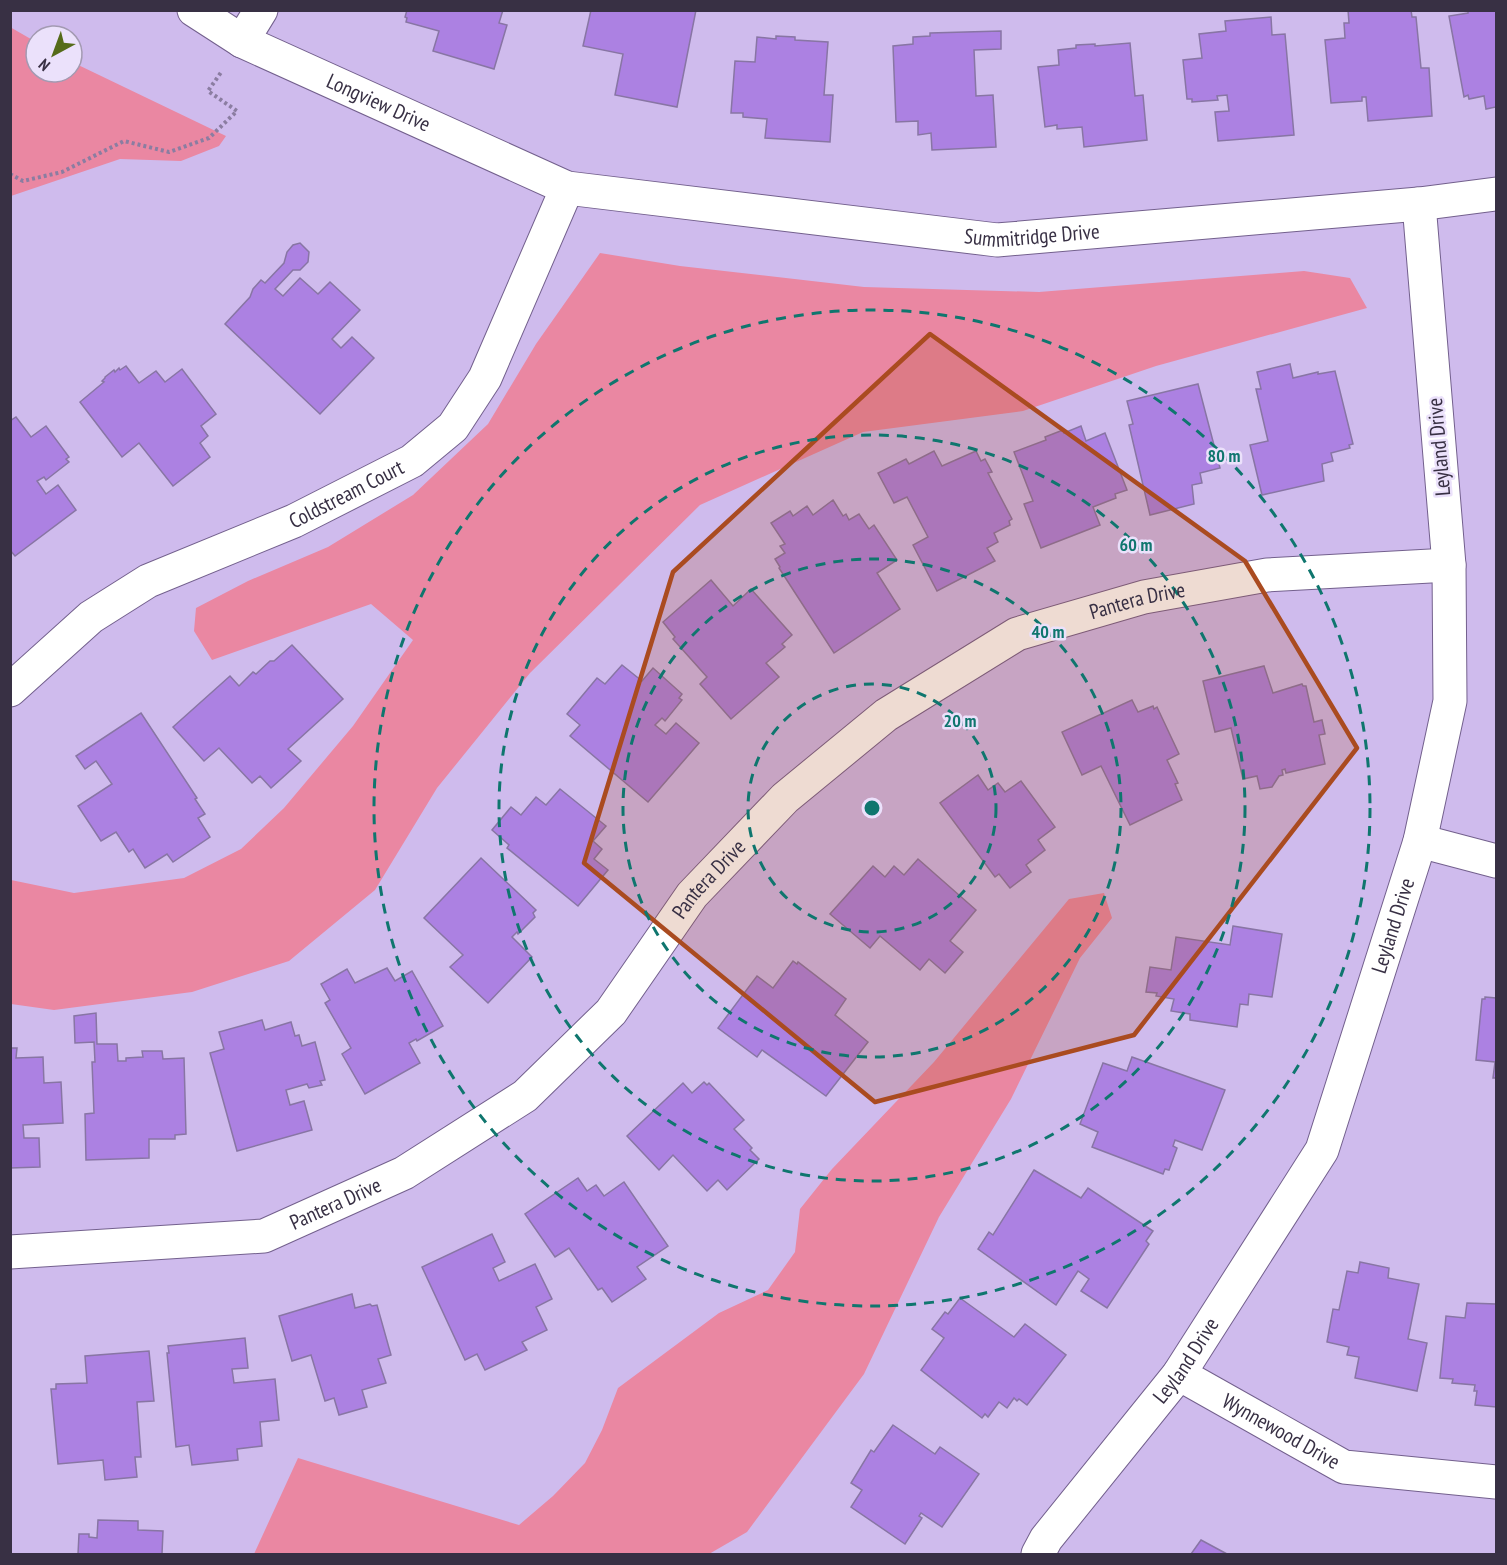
<svg xmlns="http://www.w3.org/2000/svg" width="1507" height="1565" font-family="'PT Sans Narrow',sans-serif">
<style>
.green{fill:#ea87a2}
.building{fill:#ac81e2;stroke:#8875a4;stroke-width:1.5}
.lines{fill:none;stroke-linecap:round;stroke-linejoin:round}
.minor-casing{stroke:#73608d;stroke-width:35}
.path{stroke:#8b7da1;stroke-width:4;stroke-dasharray:3 3;stroke-linecap:butt}
.minor{stroke:#fff;stroke-width:33}
.marked{fill:#aa4b20;fill-opacity:0.2;stroke:#aa4b20;stroke-width:4.5;stroke-linejoin:round}
.ring{fill:none;stroke:#0f766e;stroke-width:3;stroke-dasharray:10 8}
.labels{text-anchor:middle;stroke-width:5;stroke-linejoin:round;paint-order:stroke}
.street-label{font-size:21px;fill:#383044;stroke:#ebe1fb}
.centre{fill:#0f766e;stroke:#ebe1fb;stroke-width:3}
.ring-label{font-size:18px;text-anchor:middle;font-weight:bold;fill:#0f766e;stroke:#ebe1fb;stroke-width:5;stroke-linejoin:round;paint-order:stroke}
</style>
<rect width="100%" height="100%" fill="#cfbbed"/>
<g class="green">
<path d="M 10,27 L 36,42 L 36,72 L 72,72 L 72,62 L 226,136 L 219,146 L 181,161 L 120,159 L 11,196 Z"/>
<path d="M 600,253 L 680,266 L 864,287 L 1039,292 L 1304,271 L 1350,278 L 1367,308 L 1156,366 L 1023,411 L 863,432 L 700,505 L 530,673 L 437,788 L 375,890 L 289,961 L 192,992 L 54,1010 L 11,1004 L 11,880 L 74,893 L 184,878 L 241,849 L 284,808 L 353,726 L 413,640 L 371,604 L 212,660 L 194,631 L 196,608 L 248,581 L 328,547 L 413,495 L 488,424 L 536,344 Z"/>
<path d="M 1104,893 L 1112,918 L 1080,958 L 1011,1099 L 939,1217 L 864,1374 L 747,1532 L 709,1554 L 254,1554 L 298,1458 L 519,1525 L 553,1496 L 585,1463 L 602,1430 L 618,1388 L 719,1313 L 768,1290 L 795,1252 L 800,1209 L 832,1169 L 934,1062 L 1069,899 Z"/>
</g>
<g class="building">
<path d="M 407,10 L 503,10 L 499,23 L 507,25 L 494,69 L 433,51 L 439,31 L 406,22 L 407,18 L 405,17 Z"/>
<path d="M 591,10 L 696,10 L 677,107 L 615,95 L 623,54 L 583,46 Z"/>
<path d="M 1348,10 L 1411,10 L 1412,17 L 1416,17 L 1421,68 L 1429,68 L 1432,116 L 1368,121 L 1366,97 L 1362,97 L 1362,101 L 1331,103 L 1325,40 L 1345,38 L 1344,23 L 1349,23 Z"/>
<path d="M 1468,10 L 1496,10 L 1496,107 L 1486,109 L 1484,96 L 1469,99 L 1468,95 L 1464,97 L 1449,16 L 1468,13 Z"/>
<path d="M 1271,17 L 1272,35 L 1285,34 L 1294,135 L 1218,141 L 1215,112 L 1229,111 L 1227,95 L 1217,96 L 1218,100 L 1192,102 L 1192,99 L 1187,99 L 1183,60 L 1202,58 L 1199,34 L 1226,31 L 1225,21 Z"/>
<path d="M 1001,31 L 1001,49 L 974,50 L 976,96 L 993,95 L 996,147 L 932,150 L 931,133 L 918,135 L 918,121 L 896,122 L 893,46 L 913,44 L 913,37 L 930,36 L 930,33 Z"/>
<path d="M 776,36 L 795,37 L 795,40 L 828,42 L 824,95 L 833,95 L 830,142 L 765,138 L 767,119 L 743,117 L 743,113 L 731,113 L 735,61 L 755,62 L 757,37 L 776,39 Z"/>
<path d="M 1130,43 L 1135,96 L 1143,95 L 1147,140 L 1084,147 L 1082,127 L 1057,129 L 1057,125 L 1045,127 L 1038,67 L 1059,65 L 1058,50 L 1076,48 L 1076,45 L 1095,44 L 1095,46 Z"/>
<path d="M 300,243 L 309,252 L 308,262 L 300,270 L 293,270 L 275,289 L 283,296 L 300,278 L 318,294 L 330,282 L 360,310 L 332,339 L 341,348 L 352,337 L 374,358 L 320,414 L 225,324 L 250,297 L 253,289 L 261,280 L 265,283 L 284,263 L 287,252 L 293,245 Z"/>
<path d="M 1290,364 L 1293,378 L 1318,372 L 1318,374 L 1335,371 L 1353,444 L 1349,445 L 1350,448 L 1331,453 L 1333,461 L 1322,464 L 1324,481 L 1262,495 L 1250,445 L 1268,441 L 1256,389 L 1261,389 L 1257,372 Z"/>
<path d="M 126,366 L 139,383 L 156,371 L 165,382 L 182,369 L 216,414 L 201,426 L 208,436 L 200,443 L 210,457 L 173,486 L 139,443 L 122,457 L 80,402 L 104,382 L 102,381 L 105,378 L 105,377 L 114,370 L 115,372 L 119,368 L 120,370 Z"/>
<path d="M 1198,384 L 1220,468 L 1200,473 L 1202,483 L 1192,485 L 1194,504 L 1150,515 L 1129,425 L 1133,424 L 1127,401 Z"/>
<path d="M 16,417 L 31,437 L 46,426 L 69,457 L 66,459 L 69,462 L 46,480 L 44,477 L 37,481 L 46,494 L 58,485 L 76,510 L 15,556 L 10,550 L 10,421 Z"/>
<path d="M 1081,426 L 1086,441 L 1105,433 L 1127,490 L 1115,494 L 1116,498 L 1093,507 L 1100,525 L 1041,548 L 1024,504 L 1033,501 L 1014,452 L 1046,440 L 1045,437 L 1063,430 L 1064,433 Z"/>
<path d="M 934,451 L 942,466 L 976,451 L 981,461 L 985,459 L 992,472 L 988,473 L 1012,519 L 1009,521 L 1010,525 L 994,533 L 998,542 L 987,548 L 995,561 L 937,591 L 913,545 L 928,537 L 907,497 L 894,503 L 878,473 L 906,459 L 909,464 Z"/>
<path d="M 833,500 L 843,516 L 846,514 L 849,520 L 859,514 L 869,529 L 874,525 L 897,560 L 877,573 L 900,609 L 834,653 L 779,568 L 780,567 L 775,559 L 785,553 L 780,546 L 785,544 L 771,523 L 790,511 L 793,516 L 807,506 L 813,515 Z"/>
<path d="M 711,580 L 733,606 L 751,589 L 792,635 L 782,644 L 785,647 L 766,663 L 779,677 L 731,719 L 700,684 L 707,677 L 673,639 L 675,637 L 663,622 Z"/>
<path d="M 292,645 L 343,699 L 288,749 L 301,761 L 271,788 L 260,776 L 252,783 L 219,748 L 204,761 L 173,727 L 230,676 L 239,686 L 253,672 L 256,674 L 270,661 L 274,661 Z"/>
<path d="M 622,665 L 642,681 L 653,668 L 682,694 L 679,698 L 682,700 L 665,721 L 662,718 L 655,725 L 666,734 L 676,723 L 699,743 L 648,802 L 570,736 L 580,725 L 567,714 L 597,678 L 605,684 Z"/>
<path d="M 1264,666 L 1273,693 L 1302,684 L 1303,686 L 1306,686 L 1314,722 L 1322,720 L 1325,734 L 1319,735 L 1325,764 L 1286,773 L 1285,769 L 1282,770 L 1283,775 L 1279,776 L 1272,787 L 1260,789 L 1257,776 L 1243,779 L 1231,728 L 1215,732 L 1203,681 Z"/>
<path d="M 1132,700 L 1138,712 L 1153,706 L 1154,709 L 1157,707 L 1179,754 L 1167,760 L 1178,783 L 1175,784 L 1182,800 L 1130,825 L 1101,766 L 1082,775 L 1062,732 Z"/>
<path d="M 141,713 L 197,798 L 195,799 L 205,814 L 198,818 L 210,837 L 173,862 L 167,854 L 145,868 L 133,849 L 129,852 L 116,832 L 101,841 L 78,806 L 112,784 L 96,761 L 85,769 L 76,756 Z"/>
<path d="M 978,775 L 988,790 L 998,783 L 1005,792 L 1021,781 L 1055,827 L 1038,840 L 1045,850 L 1026,865 L 1031,872 L 1010,888 L 999,874 L 995,877 L 940,803 Z"/>
<path d="M 560,789 L 606,826 L 593,841 L 602,849 L 594,859 L 608,870 L 578,906 L 507,848 L 509,845 L 492,830 L 511,807 L 521,815 L 536,797 L 546,805 Z"/>
<path d="M 481,858 L 536,910 L 533,913 L 535,917 L 518,934 L 517,932 L 512,937 L 532,957 L 488,1003 L 450,967 L 463,955 L 424,918 Z"/>
<path d="M 918,859 L 976,910 L 950,941 L 963,952 L 945,973 L 929,959 L 920,970 L 880,936 L 870,948 L 830,914 L 873,866 L 885,877 L 894,866 L 904,875 Z"/>
<path d="M 1233,926 L 1282,934 L 1272,997 L 1249,994 L 1248,1005 L 1240,1004 L 1237,1027 L 1190,1020 L 1190,1014 L 1171,1011 L 1174,999 L 1156,996 L 1157,993 L 1146,992 L 1150,967 L 1171,970 L 1176,937 L 1230,945 Z"/>
<path d="M 793,961 L 797,964 L 798,962 L 846,999 L 835,1015 L 868,1042 L 826,1096 L 762,1050 L 757,1057 L 718,1028 L 757,976 L 773,988 Z"/>
<path d="M 387,968 L 395,981 L 412,971 L 443,1026 L 417,1041 L 416,1039 L 409,1043 L 420,1063 L 365,1094 L 342,1054 L 351,1048 L 325,1003 L 330,1000 L 321,984 L 347,969 L 355,983 Z"/>
<path d="M 1485,997 L 1496,998 L 1496,1078 L 1493,1078 L 1495,1062 L 1476,1060 L 1482,999 L 1485,999 Z"/>
<path d="M 96,1013 L 97,1044 L 117,1044 L 118,1061 L 126,1061 L 126,1058 L 143,1057 L 142,1051 L 162,1051 L 163,1059 L 184,1058 L 186,1134 L 175,1135 L 175,1139 L 149,1139 L 149,1158 L 86,1160 L 85,1114 L 94,1113 L 92,1062 L 95,1062 L 94,1042 L 75,1043 L 74,1016 Z"/>
<path d="M 262,1020 L 265,1030 L 291,1022 L 295,1036 L 299,1035 L 302,1046 L 315,1042 L 325,1080 L 320,1081 L 322,1085 L 309,1088 L 307,1084 L 286,1090 L 290,1105 L 304,1101 L 312,1130 L 237,1151 L 210,1053 L 224,1049 L 219,1032 Z"/>
<path d="M 10,1048 L 17,1048 L 16,1058 L 43,1057 L 44,1083 L 61,1082 L 63,1123 L 23,1125 L 24,1138 L 39,1138 L 40,1167 L 10,1168 Z"/>
<path d="M 1132,1057 L 1225,1090 L 1202,1150 L 1175,1140 L 1173,1146 L 1177,1148 L 1169,1170 L 1165,1169 L 1163,1174 L 1092,1147 L 1098,1132 L 1080,1124 L 1103,1063 L 1127,1071 Z"/>
<path d="M 704,1082 L 707,1085 L 709,1083 L 744,1120 L 734,1129 L 752,1148 L 750,1150 L 759,1159 L 727,1190 L 718,1180 L 707,1191 L 673,1155 L 659,1170 L 627,1136 L 683,1083 L 692,1093 Z"/>
<path d="M 1034,1170 L 1081,1198 L 1088,1188 L 1153,1231 L 1146,1241 L 1149,1244 L 1107,1308 L 1081,1291 L 1089,1279 L 1078,1271 L 1056,1305 L 978,1249 L 989,1232 L 993,1235 Z"/>
<path d="M 578,1178 L 587,1191 L 596,1185 L 604,1196 L 624,1182 L 668,1246 L 637,1267 L 646,1279 L 612,1302 L 602,1288 L 598,1290 L 569,1248 L 555,1257 L 525,1214 Z"/>
<path d="M 492,1234 L 505,1262 L 493,1268 L 499,1281 L 535,1264 L 552,1299 L 536,1307 L 547,1330 L 522,1342 L 527,1350 L 485,1370 L 477,1354 L 465,1360 L 422,1267 Z"/>
<path d="M 1360,1262 L 1389,1268 L 1388,1278 L 1419,1284 L 1408,1339 L 1427,1343 L 1417,1391 L 1355,1378 L 1359,1357 L 1347,1355 L 1349,1347 L 1327,1342 L 1333,1309 L 1339,1310 L 1347,1271 L 1358,1273 Z"/>
<path d="M 352,1294 L 355,1308 L 370,1304 L 372,1306 L 377,1305 L 391,1355 L 378,1359 L 386,1383 L 362,1390 L 367,1407 L 339,1415 L 334,1398 L 325,1401 L 311,1355 L 292,1361 L 279,1316 Z"/>
<path d="M 960,1298 L 1014,1337 L 1025,1324 L 1066,1355 L 1027,1405 L 1019,1399 L 1017,1401 L 1014,1398 L 1007,1408 L 999,1402 L 988,1417 L 985,1414 L 982,1418 L 921,1370 L 944,1338 L 932,1329 L 945,1312 L 948,1314 Z"/>
<path d="M 1467,1303 L 1496,1304 L 1496,1407 L 1475,1405 L 1477,1391 L 1474,1391 L 1475,1385 L 1452,1383 L 1453,1379 L 1440,1378 L 1446,1316 L 1465,1318 Z"/>
<path d="M 245,1338 L 248,1368 L 232,1369 L 234,1383 L 275,1379 L 279,1420 L 260,1422 L 262,1446 L 237,1449 L 238,1460 L 192,1465 L 189,1445 L 176,1447 L 167,1353 L 169,1353 L 168,1346 Z"/>
<path d="M 149,1351 L 154,1401 L 137,1402 L 141,1457 L 135,1457 L 137,1477 L 105,1480 L 103,1460 L 58,1464 L 51,1389 L 56,1389 L 56,1384 L 87,1383 L 85,1356 Z"/>
<path d="M 893,1425 L 935,1454 L 940,1447 L 979,1474 L 942,1527 L 921,1513 L 919,1516 L 922,1518 L 905,1544 L 851,1507 L 862,1490 L 851,1483 L 871,1450 L 874,1452 Z"/>
<path d="M 98,1520 L 138,1521 L 138,1530 L 163,1531 L 162,1554 L 78,1554 L 79,1534 L 89,1534 L 89,1537 L 97,1538 Z"/>
<path d="M 1201,1540 L 1227,1554 L 1191,1554 Z"/>
</g>
<g class="lines">
<defs>
<g id="minor">
<path id="s1" d="M 194,10 L 242,41 L 567,188 L 997,240 L 1419,204 L 1496,194"/>
<path d="M 242,41 L 261,10"/>
<path id="s2" d="M 10,690 L 91,617 L 148,581 L 294,521 L 412,461 L 453,427 L 485,378 L 567,188"/>
<path d="M 1420,841 L 1496,861"/>
<path id="s3" d="M 10,1252 L 264,1236 L 404,1173 L 525,1096 L 611,1012 L 692,895 L 785,798 L 886,715 L 1017,634 L 1144,597 L 1267,575 L 1449,565"/>
<path id="s4" d="M 1179,1374 L 1344,1467 L 1496,1482"/>
<path id="s5" d="M 1038,1554 L 1046,1539 L 1179,1374 L 1322,1150 L 1420,841 L 1450,701 L 1449,565 L 1419,204"/>
</g>
</defs>
<use href="#minor" class="minor-casing"/>
<path class="path" d="M 10,174 L 23,181 L 62,172 L 124,141 L 169,152 L 209,138 L 237,111 L 208,91 L 222,71"/>
<use href="#minor" class="minor"/>
</g>
<path class="marked" d="M 930,334 L 1245,561 L 1357,748 L 1134,1035 L 875,1102 L 584,863 L 673,572 Z"/>
<g class="ring">
<circle cx="872" cy="808" r="124"/>
<circle cx="872" cy="808" r="249"/>
<circle cx="872" cy="808" r="373"/>
<circle cx="872" cy="808" r="498"/>
</g>
<g class="labels">
<g class="street-label">
<text dy="7" stroke="none"><textPath href="#s1" startOffset="207">Longview Drive</textPath></text>
<text dy="7" stroke="none"><textPath href="#s1" startOffset="882">Summitridge Drive</textPath></text>
<text transform="translate(1439 447) rotate(-95)" y="7">Leyland Drive</text>
<text dy="7" stroke="none"><textPath href="#s2" startOffset="393">Coldstream Court</textPath></text>
<text dy="7" stroke="none"><textPath href="#s3" startOffset="1358">Pantera Drive</textPath></text>
<text dy="7" stroke="none"><textPath href="#s3" startOffset="837">Pantera Drive</textPath></text>
<text dy="7" stroke="none"><textPath href="#s5" startOffset="730">Leyland Drive</textPath></text>
<text dy="7" stroke="none"><textPath href="#s3" startOffset="333">Pantera Drive</textPath></text>
<text dy="7" stroke="none"><textPath href="#s5" startOffset="244">Leyland Drive</textPath></text>
<text dy="7" stroke="none"><textPath href="#s4" startOffset="117">Wynnewood Drive</textPath></text>
</g>
</g>
<circle cx="872" cy="808" r="9" class="centre"/>
<g class="ring-label">
<text x="1224" y="462">80 m</text>
<text x="1136" y="551">60 m</text>
<text x="1048" y="638">40 m</text>
<text x="960" y="727">20 m</text>
</g>
<rect width="1507" height="1565" fill="none" stroke="#383044" stroke-width="24"/>
<g transform="translate(54 54) rotate(221)"><circle r="28" fill="#ebe1fb" stroke="#a39ab2" stroke-width="1.5"/>
<path d="M0-4.5L10 22L0 15L-10 22Z" fill="#556b19"/>
<text y="-9" font-size="16" font-weight="bold" text-anchor="middle" fill="#383044">N</text>
</g>
</svg>
